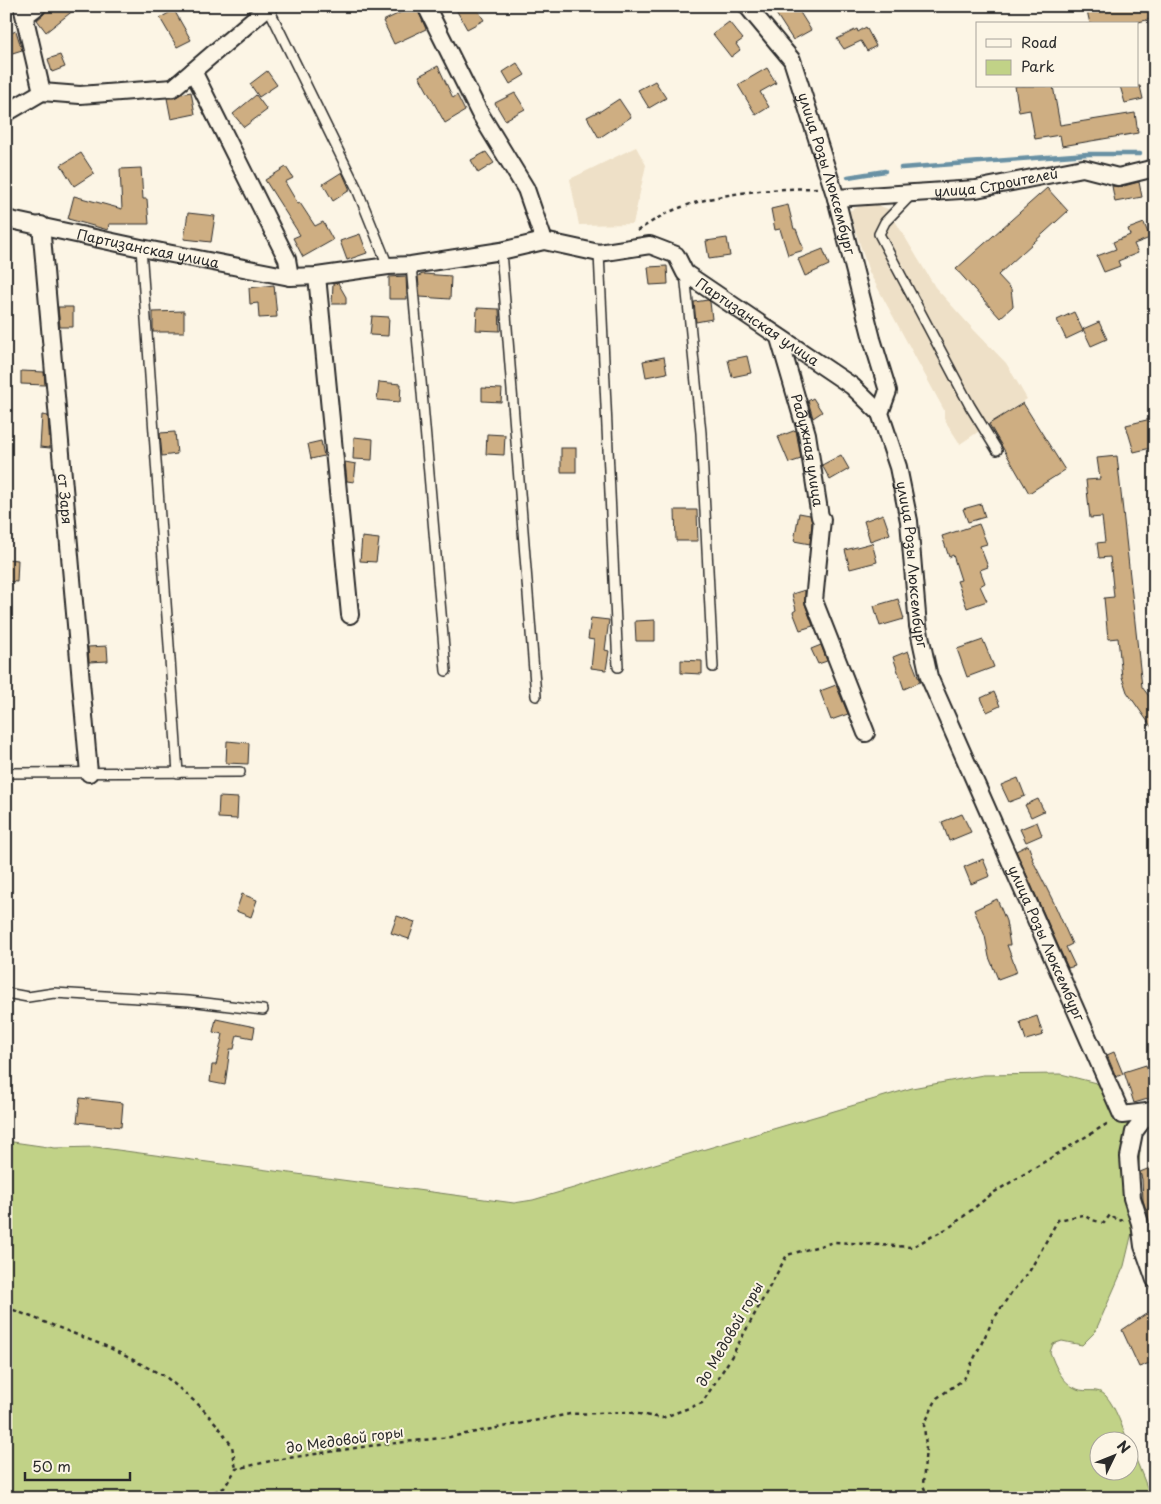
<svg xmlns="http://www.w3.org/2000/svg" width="1161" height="1504" font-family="'Playpen Sans',sans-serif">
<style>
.built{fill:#eee0c7}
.green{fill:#c1d287;stroke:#767e59}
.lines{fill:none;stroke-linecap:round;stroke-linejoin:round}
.stream{stroke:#6991a4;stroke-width:4.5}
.building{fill:#ceae82;stroke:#2b2b2b}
.lane-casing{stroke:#2b2b2b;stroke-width:12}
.street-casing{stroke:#2b2b2b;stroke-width:20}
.path{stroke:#2b2b2b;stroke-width:2.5;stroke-dasharray:4 4;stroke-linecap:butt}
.lane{stroke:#fcf5e5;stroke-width:9}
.street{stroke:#fcf5e5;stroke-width:16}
.labels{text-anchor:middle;stroke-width:4;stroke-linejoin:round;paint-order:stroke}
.street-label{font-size:14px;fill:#2b2b2b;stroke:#fcf5e5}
</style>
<rect width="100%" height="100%" fill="#fcf5e5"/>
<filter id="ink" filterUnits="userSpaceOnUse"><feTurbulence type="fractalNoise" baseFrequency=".02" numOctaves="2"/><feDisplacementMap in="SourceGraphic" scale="10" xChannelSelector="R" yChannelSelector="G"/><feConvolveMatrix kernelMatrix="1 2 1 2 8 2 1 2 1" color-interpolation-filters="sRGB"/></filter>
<g filter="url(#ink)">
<g class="built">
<path d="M 636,147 L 646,165 L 633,224 L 579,225 L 570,179 Z"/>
<path d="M 869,202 L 888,209 L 935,287 L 973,329 L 1006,363 L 1027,399 L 960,444 L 944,419 L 944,410 L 869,272 L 849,211 Z"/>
</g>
<path class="green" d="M 1061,1074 L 1096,1083 L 1112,1092 L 1136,1121 L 1140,1150 L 1135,1220 L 1124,1266 L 1095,1332 L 1082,1345 L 1062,1341 L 1053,1344 L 1050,1352 C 1055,1366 1062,1383 1077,1389 C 1086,1393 1098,1387 1106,1396 C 1116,1408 1122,1427 1128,1441 L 1098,1442 L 1098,1472 L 1128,1472 L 1129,1442 L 1147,1487 L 1155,1498 L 6,1498 L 6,1141 L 55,1148 L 95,1147 L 514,1203 L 533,1200 L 912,1088 L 983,1075 Z"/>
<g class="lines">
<g class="stream">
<path d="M 901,168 L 1088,154 L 1140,154"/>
<path d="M 848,177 L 885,171"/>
</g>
</g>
<g class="building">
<path d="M 48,6 L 79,6 L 46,32 L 37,20 L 44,14 Z"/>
<path d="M 414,6 L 416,6 L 426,29 L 394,44 L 383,21 Z"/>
<path d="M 454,6 L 475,6 L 484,20 L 467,29 Z"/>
<path d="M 771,6 L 796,6 L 811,30 L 793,40 Z"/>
<path d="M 1086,6 L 1155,6 L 1155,18 L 1130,24 L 1090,24 Z"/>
<path d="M 174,10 L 191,40 L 177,47 L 160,18 Z"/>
<path d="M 729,22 L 743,39 L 736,44 L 740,50 L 731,57 L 713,34 Z"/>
<path d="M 866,27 L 876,46 L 867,51 L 861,41 L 844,49 L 837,39 L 857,29 L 858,32 Z"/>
<path d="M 16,31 L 22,50 L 6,55 L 6,35 Z"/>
<path d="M 60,55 L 65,67 L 52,72 L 48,59 Z"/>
<path d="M 517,63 L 525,75 L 510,84 L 503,72 Z"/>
<path d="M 438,66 L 453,98 L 457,95 L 465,111 L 445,123 L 419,76 Z"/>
<path d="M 767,68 L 776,83 L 760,92 L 769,107 L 756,115 L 738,85 Z"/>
<path d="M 267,71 L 277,85 L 259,97 L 250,84 Z"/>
<path d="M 655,81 L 666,98 L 649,108 L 638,90 Z"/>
<path d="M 1015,86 L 1053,86 L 1060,125 L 1135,113 L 1138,133 L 1062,146 L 1060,135 L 1035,139 L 1030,110 L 1019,112 Z"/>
<path d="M 1120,86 L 1140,86 L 1143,99 L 1125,103 Z"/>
<path d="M 191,92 L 195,114 L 171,119 L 167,98 L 174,98 L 181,94 Z"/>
<path d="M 515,93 L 525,109 L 505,120 L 495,103 Z"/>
<path d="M 256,95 L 267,110 L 244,127 L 233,114 Z"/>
<path d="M 619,99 L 631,117 L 599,138 L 587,117 L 599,111 L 599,112 Z"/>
<path d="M 486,152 L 494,163 L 478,173 L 471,160 Z"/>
<path d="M 81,153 L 94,173 L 74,186 L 61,165 Z"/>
<path d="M 286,167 L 293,178 L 285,182 L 298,204 L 300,203 L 315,226 L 323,222 L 333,240 L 303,257 L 293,238 L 300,235 L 265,180 Z"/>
<path d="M 141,168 L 143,199 L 147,199 L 149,224 L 109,224 L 108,230 L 68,219 L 74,196 L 122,209 L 120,169 Z"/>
<path d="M 342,172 L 350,190 L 333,201 L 323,184 Z"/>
<path d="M 1139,182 L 1142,197 L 1115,202 L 1112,186 L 1120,187 Z"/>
<path d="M 1047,188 L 1068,211 L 998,275 L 1011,289 L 1013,306 L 1000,318 L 956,269 Z"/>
<path d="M 788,205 L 794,229 L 796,229 L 804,250 L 788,255 L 780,229 L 775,230 L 771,209 Z"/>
<path d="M 188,213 L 215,216 L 211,242 L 184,239 Z"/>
<path d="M 1144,223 L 1150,238 L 1134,244 L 1138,253 L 1118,261 L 1120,266 L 1104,272 L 1097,256 L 1116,249 L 1113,242 L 1130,235 L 1128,229 Z"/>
<path d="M 360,234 L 367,253 L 347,260 L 340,241 Z"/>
<path d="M 727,238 L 730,256 L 709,259 L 706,241 Z"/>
<path d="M 823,249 L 829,265 L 805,276 L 798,259 Z"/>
<path d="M 667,266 L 668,284 L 650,285 L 648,267 Z"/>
<path d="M 423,274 L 451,276 L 450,299 L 420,297 L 418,276 Z"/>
<path d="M 406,276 L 407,299 L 389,299 L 389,277 Z"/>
<path d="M 338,283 L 346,297 L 346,304 L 332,304 L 333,284 Z"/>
<path d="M 274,285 L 277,317 L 259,318 L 258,303 L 250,304 L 249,288 Z"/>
<path d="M 708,300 L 710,302 L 712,319 L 696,322 L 694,302 Z"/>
<path d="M 58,307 L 73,307 L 73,327 L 60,327 Z"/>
<path d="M 477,308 L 499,309 L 500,331 L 476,330 Z"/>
<path d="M 184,311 L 184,332 L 153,332 L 153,312 Z"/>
<path d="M 1074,312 L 1083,331 L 1066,339 L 1057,320 Z"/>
<path d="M 372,316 L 389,317 L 388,336 L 370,335 Z"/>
<path d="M 1099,322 L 1107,339 L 1091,346 L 1083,329 Z"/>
<path d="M 747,356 L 751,373 L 732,377 L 728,360 Z"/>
<path d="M 664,357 L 667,373 L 646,377 L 643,361 Z"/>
<path d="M 21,371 L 44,372 L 45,385 L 21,384 Z"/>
<path d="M 379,382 L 401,384 L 400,402 L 377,400 Z"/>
<path d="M 482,388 L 502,389 L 501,402 L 482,401 Z"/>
<path d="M 813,398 L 822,412 L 813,418 L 808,401 Z"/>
<path d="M 1023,403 L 1065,470 L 1029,493 L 989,424 Z"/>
<path d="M 42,415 L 48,416 L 50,448 L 40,447 Z"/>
<path d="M 1155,418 L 1155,447 L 1134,452 L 1126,425 Z"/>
<path d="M 796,430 L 801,459 L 789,463 L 778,437 Z"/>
<path d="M 175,432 L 177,454 L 162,456 L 160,433 Z"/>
<path d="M 487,434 L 505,435 L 504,455 L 486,454 Z"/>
<path d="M 354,437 L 373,439 L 372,460 L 353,459 Z"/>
<path d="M 321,441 L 324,456 L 311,459 L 308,444 Z"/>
<rect x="561" y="448" width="15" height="24"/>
<path d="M 841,455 L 849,469 L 830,480 L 822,465 Z"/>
<path d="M 1117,456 L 1142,687 L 1155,704 L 1155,732 L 1127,692 L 1122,677 L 1118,638 L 1108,639 L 1104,598 L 1114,597 L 1110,557 L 1099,558 L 1097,543 L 1105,542 L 1102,517 L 1090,518 L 1086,480 L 1100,479 L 1097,458 Z"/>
<path d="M 345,462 L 356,464 L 354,482 L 347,481 Z"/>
<path d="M 981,504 L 985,517 L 968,522 L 963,509 Z"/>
<path d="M 675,510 L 697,510 L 698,541 L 676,541 Z"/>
<path d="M 799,513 L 810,515 L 812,522 L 810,544 L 794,541 Z"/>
<path d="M 883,514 L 890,534 L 870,541 L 864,521 Z"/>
<path d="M 979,524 L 987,544 L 980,546 L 988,567 L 980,570 L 985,583 L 980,586 L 987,601 L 967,608 L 957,581 L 961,580 L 953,555 L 949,557 L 942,536 Z"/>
<path d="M 362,537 L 379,539 L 376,562 L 360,561 Z"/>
<path d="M 872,543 L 877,562 L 850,569 L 845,550 Z"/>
<path d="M 6,559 L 18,560 L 17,582 L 6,581 Z"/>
<path d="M 805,590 L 805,604 L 813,626 L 800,630 L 793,612 L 796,610 L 792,594 Z"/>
<path d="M 898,599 L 904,619 L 880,626 L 874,606 Z"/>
<path d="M 591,618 L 609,620 L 605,650 L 609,651 L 606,670 L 591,668 L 594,640 L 588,639 Z"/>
<path d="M 655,620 L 655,641 L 636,641 L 635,621 Z"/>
<path d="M 983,640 L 994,667 L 967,677 L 957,649 Z"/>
<path d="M 821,645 L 827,661 L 818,664 L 811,649 Z"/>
<path d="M 107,646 L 108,661 L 89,662 L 88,647 Z"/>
<path d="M 908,651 L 920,682 L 904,689 L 893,657 Z"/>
<path d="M 681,660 L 702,661 L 702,674 L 681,673 Z"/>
<path d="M 836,685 L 848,714 L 831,720 L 820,691 Z"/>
<path d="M 994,692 L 1000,706 L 987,712 L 981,698 Z"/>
<path d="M 227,741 L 249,743 L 248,764 L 226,763 Z"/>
<path d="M 1018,778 L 1025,796 L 1009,802 L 1001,785 Z"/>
<path d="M 219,797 L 238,798 L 237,819 L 218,818 Z"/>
<path d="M 1038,799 L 1044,811 L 1031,817 L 1025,805 Z"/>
<path d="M 962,814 L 971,832 L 949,841 L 942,822 Z"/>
<path d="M 1037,822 L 1042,835 L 1026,842 L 1020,829 Z"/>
<path d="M 1028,845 L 1033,858 L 1032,859 L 1054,903 L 1072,944 L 1066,947 L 1075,966 L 1068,968 L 1016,851 Z"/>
<path d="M 983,859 L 990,876 L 971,884 L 964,867 Z"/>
<path d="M 242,894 L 257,900 L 251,917 L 236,911 Z"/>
<path d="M 997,899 L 1006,921 L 1010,945 L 1007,945 L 1017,972 L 998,979 L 989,957 L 985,936 L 974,910 Z"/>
<path d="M 397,916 L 415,922 L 409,939 L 391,933 Z"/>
<path d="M 1037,1016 L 1043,1035 L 1026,1040 L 1020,1022 Z"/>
<path d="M 216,1019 L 255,1027 L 253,1038 L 237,1035 L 234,1049 L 230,1049 L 225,1085 L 210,1082 L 212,1065 L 216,1065 L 223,1034 L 213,1032 Z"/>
<path d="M 1114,1052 L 1123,1074 L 1116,1077 L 1107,1055 Z"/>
<path d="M 1146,1065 L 1148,1072 L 1155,1070 L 1155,1097 L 1134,1103 L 1124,1072 Z"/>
<path d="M 80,1098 L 123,1103 L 121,1127 L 77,1122 Z"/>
<path d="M 1155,1166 L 1155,1221 L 1150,1222 L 1143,1200 L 1142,1179 L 1140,1172 Z"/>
<path d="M 1149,1312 L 1155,1325 L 1155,1344 L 1150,1346 L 1155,1361 L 1139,1367 L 1122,1330 Z"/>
</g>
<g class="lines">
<defs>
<g id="lane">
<path d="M 268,7 L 357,189 L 388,266"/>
<path d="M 912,194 L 885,222 L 879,234 L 970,406 L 997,450"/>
<path d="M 141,248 L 178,773"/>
<path d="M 501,251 L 536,696"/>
<path d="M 599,253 L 618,667"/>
<path d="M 411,265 L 446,671"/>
<path d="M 685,273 L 701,433 L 713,667"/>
<path d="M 6,773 L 240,772"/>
<path d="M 6,993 L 28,997 L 54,993 L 189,1001 L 263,1010"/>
</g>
<g id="street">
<path d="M 22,6 L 42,92"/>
<path d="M 426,6 L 479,112 L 526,189 L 544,241"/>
<path id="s1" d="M 747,6 L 792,60 L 836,198 L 872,339 L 888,391 L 880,413 L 898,467 L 909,521 L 918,626 L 929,677 L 1122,1115 L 1155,1111"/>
<path d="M 25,16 L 38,6"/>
<path d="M 193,71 L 287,259 L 290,277"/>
<path d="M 6,113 L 42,92 L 80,95 L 173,88 L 269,6"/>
<path id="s2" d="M 836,198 L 976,189 L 1083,168 L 1118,177 L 1155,168"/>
<path id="s3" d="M 6,219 L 141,248 L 290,277 L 317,276 L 388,266 L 411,265 L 501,251 L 544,241 L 599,253 L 650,245 L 676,255 L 685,273 L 852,386 L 880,413"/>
<path id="s4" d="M 41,225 L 89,773"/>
<path d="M 317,276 L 350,615"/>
<path id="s5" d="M 779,338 L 807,434 L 820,517 L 822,519 L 814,601 L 866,733"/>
<path d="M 1150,1111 L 1134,1132 L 1129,1157 L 1132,1198 L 1140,1223 L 1143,1246 L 1155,1280"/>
</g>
</defs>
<use href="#lane" class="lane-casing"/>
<use href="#street" class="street-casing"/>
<g class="path">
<path d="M 637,231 C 647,225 657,218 667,213 C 714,192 768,189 819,188"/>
<path d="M 6,1307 L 108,1347 L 166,1377 L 200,1406 L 218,1426 L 232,1446 L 236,1469"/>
<path d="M 191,1498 L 203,1496 L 224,1488 L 236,1469 L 275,1460 L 369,1446 L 450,1437 L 570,1414 L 627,1412 L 662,1418 L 702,1403 L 729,1361 L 787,1255 L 834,1242 L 912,1247 L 950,1227 L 993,1193 L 1110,1122"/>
<path d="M 928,1498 L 923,1485 L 926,1447 L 924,1425 L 937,1398 L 964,1379 L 993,1320 L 1011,1293 L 1029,1272 L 1058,1220 L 1083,1215 L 1092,1220 L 1104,1223 L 1110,1215 L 1119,1221 L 1124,1219"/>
</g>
<use href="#lane" class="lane"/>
<use href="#street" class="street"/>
</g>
</g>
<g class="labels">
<g class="street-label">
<text dy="5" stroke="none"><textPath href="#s1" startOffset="189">улица Розы Люксембург</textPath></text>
<text dy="5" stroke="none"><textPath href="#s2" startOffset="161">улица Строителей</textPath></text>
<text dy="5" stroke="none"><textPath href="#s3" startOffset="145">Партизанская улица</textPath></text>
<text dy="5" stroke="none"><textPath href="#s3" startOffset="790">Партизанская улица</textPath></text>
<text dy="5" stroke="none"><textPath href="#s5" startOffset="116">Радужная улица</textPath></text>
<text dy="5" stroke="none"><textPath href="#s4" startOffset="275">ст Заря</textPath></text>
<text dy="5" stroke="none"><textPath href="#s1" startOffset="594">улица Розы Люксембург</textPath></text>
<text dy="5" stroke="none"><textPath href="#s1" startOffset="999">улица Розы Люксембург</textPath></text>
<text transform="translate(730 1334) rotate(-60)" y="5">до Медовой горы</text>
<text transform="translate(345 1440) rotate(-8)" y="5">до Медовой горы</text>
</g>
</g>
<rect width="1161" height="1504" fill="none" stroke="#fcf5e5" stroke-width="25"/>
<rect x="12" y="12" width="1136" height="1479" fill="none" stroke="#2b2b2b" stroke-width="2" filter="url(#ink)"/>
<rect x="976" y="22" width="162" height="65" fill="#fcf5e5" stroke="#a8a49b"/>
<rect x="986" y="39" width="25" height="8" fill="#fcf5e5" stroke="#a8a49b"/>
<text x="1021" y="48" font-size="15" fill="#2b2b2b">Road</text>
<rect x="986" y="60" width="25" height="15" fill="#c1d287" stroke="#a8a49b"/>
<text x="1021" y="72" font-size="15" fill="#2b2b2b">Park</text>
<g transform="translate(1114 1456) rotate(47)"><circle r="24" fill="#fcf5e5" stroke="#a8a49b"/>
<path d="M0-4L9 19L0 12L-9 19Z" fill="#2b2b2b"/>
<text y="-8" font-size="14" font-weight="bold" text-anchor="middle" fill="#2b2b2b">N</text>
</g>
<path d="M25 1472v8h105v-8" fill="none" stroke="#2b2b2b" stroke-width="2.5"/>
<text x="32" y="1472" font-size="15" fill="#2b2b2b" stroke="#fcf5e5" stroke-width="4" paint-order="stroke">50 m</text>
</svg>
